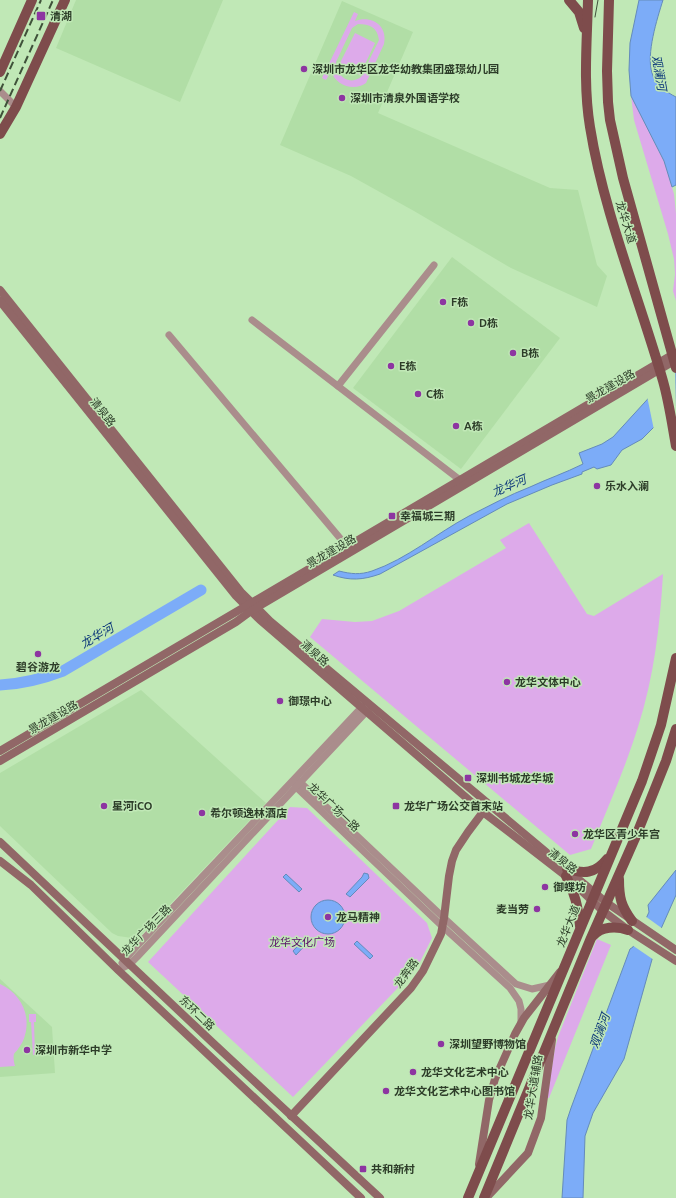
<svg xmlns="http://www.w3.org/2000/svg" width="676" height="1198" font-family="Ubuntu,'Noto Sans SC',sans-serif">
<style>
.built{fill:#b1dea6}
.green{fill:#ddaaea;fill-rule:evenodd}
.water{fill:#7cacf8;stroke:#648bba}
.pier{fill:#c0e8b6}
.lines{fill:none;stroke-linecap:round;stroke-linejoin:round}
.river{stroke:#7cacf8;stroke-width:11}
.street{stroke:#aa8d8c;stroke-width:7}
.secondary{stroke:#916767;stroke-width:8}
.primary{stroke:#7e4c4c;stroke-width:10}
.tram{stroke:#3f523a;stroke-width:1}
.rail{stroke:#3f523a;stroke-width:2;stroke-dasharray:8 4;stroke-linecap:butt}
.poi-dot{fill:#8d35a1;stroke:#c0e8b6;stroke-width:1.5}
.labels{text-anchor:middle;stroke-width:3;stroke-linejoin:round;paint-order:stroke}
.poi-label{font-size:11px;font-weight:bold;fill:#2d3d29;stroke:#c0e8b6;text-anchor:start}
.street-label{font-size:11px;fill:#2d3d29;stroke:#c0e8b6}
.park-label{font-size:11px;fill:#5a106b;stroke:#c0e8b6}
.water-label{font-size:12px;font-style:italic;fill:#0d387a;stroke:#c0e8b6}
</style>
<rect width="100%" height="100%" fill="#c0e8b6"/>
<g class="built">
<path d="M 76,0 L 223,0 L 180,102 L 56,48 Z"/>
<path d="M 342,1 L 413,32 L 378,113 L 550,188 L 578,190 L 597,265 L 607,276 L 597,307 L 511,268 L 414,211 L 351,176 L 280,145 Z"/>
<path d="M 452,257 L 560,338 L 461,469 L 353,388 Z"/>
<path d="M 141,690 L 266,803 L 142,934 L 132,938 L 118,936 L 112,933 L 0,826 L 0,773 Z"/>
<path d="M 0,979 L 52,1027 L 55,1073 L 0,1077 Z"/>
</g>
<g class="green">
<path d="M 354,12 L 358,14 L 355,21 C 372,15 388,26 384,44 L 366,83 C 354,92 335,85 331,71 L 326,80 L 322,78 ZM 358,24 C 370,24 377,27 379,40 L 361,77 C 349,86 336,76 336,62 L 352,28 Z"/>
<path d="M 355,33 L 375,43 L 360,75 L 339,65 Z"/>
<path d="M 631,96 L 664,161 L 674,194 L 676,214 L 676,301 L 673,291 L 675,274 L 674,259 L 668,234 L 634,120 Z"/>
<path d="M 529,523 L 587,614 L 594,616 L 663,574 C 660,626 654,677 638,727 C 625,769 607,809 591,849 L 570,855 L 310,637 L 322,619 L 355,622 L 372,621 L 399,611 L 506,548 L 500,540 Z"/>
<path d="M 290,807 L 307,808 L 427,923 L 432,938 L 417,968 L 293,1097 L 148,962 Z"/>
<path d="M 597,939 L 611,945 L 549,1098 L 547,1098 L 555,1048 L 558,1037 Z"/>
<path d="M 0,984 C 20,993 31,1014 25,1035 C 24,1040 21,1045 18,1049 C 18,1050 14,1053 14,1054 C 13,1057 14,1063 15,1066 L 0,1067 Z"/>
<path d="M 29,1014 L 36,1014 L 36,1022 L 34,1022 L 35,1055 L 33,1055 L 31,1022 L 29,1022 Z"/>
</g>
<g class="water">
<path d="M 639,0 L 663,0 C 657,19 646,54 652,73 C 655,84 666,92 676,97 L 676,185 L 672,187 L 664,161 L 631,96 L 629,70 L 630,43 Z"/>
<path d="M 676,368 L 676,405 L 642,439 L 622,450 L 611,465 L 597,469 L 594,467 L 582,472 L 582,474 L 552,485 L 507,504 L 380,574 C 363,580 350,581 333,575 L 339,571 C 351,574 360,575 372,571 C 407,559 437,533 469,516 C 489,506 509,495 530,487 C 547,479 565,473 583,464 L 579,453 L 602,444 L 613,437 Z"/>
<path d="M 676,870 L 676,895 L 660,931 L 624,1059 L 593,1113 L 585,1136 L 583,1198 L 562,1198 L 567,1120 L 571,1108 L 630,949 L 633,947 L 649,912 L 648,905 Z"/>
<path d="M 364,873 L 368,874 L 369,878 L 350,897 L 346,894 L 362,877 Z"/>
<path d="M 286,874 L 302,889 L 299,892 L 283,877 Z"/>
<circle cx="328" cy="917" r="17"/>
<path d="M 306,937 L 310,940 L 296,955 L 293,951 Z"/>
<path d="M 357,941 L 373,956 L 370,959 L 354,944 Z"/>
</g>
<g class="pier">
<path d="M 675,366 L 676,408 L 654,430 L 647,396 Z"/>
<path d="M 645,916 L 663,929 L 654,960 L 632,945 Z"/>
</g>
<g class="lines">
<path class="river" d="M 0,685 C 22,684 42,679 63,671 L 201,590"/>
<g class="street">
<path d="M 0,91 L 16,107"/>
<path d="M 252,320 L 460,480"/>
<path d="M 169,335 L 350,550"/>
<path d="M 338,386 L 434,265"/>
<path d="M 296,780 L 300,782 L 444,918 L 516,984 L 532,989 L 550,985"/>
<path d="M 295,783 L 296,787 L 443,927 L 510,988 L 519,1001 L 521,1009 L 521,1023"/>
<path d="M 122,963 L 137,946 L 362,707"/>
<path d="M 118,970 L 130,964 L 137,957 L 367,711"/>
</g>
<g class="secondary">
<path d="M 0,290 L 241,592 L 270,621 L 607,903 L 676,950"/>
<path d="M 0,301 L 236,596 L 260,620 L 483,812 L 566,876 L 603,911 L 628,930 L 676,961"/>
<path d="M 0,751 L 672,355"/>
<path d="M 0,761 L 236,622 L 251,611 L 674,361"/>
<path d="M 0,842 L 213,1043 L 380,1198"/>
<path d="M 0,861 L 31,885 L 118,970 L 361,1198"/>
<path d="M 291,1116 L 411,988 L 423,971 L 441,934 L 444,918 L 449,876 L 452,861 L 456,850 L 468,832 L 483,812"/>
<path d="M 479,1164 L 489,1100 L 495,1079 L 515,1034 L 524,1018 L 560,972"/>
<path d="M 486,1198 L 528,1153 L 541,1118 L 552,1040"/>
</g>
<g class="primary">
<path d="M 569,0 L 579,12 L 584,28"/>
<path d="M 588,0 C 587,42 583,85 590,127 C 604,214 639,297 663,381 C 669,402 672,424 676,446"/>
<path d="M 609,0 L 607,71 L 608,102 L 610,120 L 623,178 L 676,368"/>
<path d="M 0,72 L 32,0"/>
<path d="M 0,134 L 16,107 L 65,0"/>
<path d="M 567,869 C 584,874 595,874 607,859"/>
<path d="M 566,876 C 575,893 578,907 580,926"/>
<path d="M 619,879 C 619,898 621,906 632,921"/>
<path d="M 593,936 C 601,926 617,926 628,930"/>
<path d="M 468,1198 L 642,781 L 661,725 L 676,658"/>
<path d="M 484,1198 L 591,938 L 636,836 L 666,761 L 676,729"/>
</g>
<path class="tram" d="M 595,17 L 598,0"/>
<g class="rail">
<path d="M 0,91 L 41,0"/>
<path d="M 0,118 L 53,0"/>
</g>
</g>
<g class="poi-dot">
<rect x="36" y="11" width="10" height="10" rx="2"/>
<circle cx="304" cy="69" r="4"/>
<circle cx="342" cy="98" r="4"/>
<circle cx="443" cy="302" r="4"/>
<circle cx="471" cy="323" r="4"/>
<circle cx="513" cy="353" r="4"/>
<circle cx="391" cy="366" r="4"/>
<circle cx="418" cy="394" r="4"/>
<circle cx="456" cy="426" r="4"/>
<circle cx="597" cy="486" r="4"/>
<rect x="388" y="512" width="8" height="8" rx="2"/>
<circle cx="38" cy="654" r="4"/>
<circle cx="507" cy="682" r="4"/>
<circle cx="280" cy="701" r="4"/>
<rect x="464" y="774" width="8" height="8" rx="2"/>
<circle cx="104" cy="806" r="4"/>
<rect x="392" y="802" width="8" height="8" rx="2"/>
<circle cx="202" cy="813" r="4"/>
<circle cx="575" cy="834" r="4"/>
<circle cx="545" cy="887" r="4"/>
<circle cx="537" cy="909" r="4"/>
<circle cx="328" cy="917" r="4"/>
<circle cx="441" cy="1044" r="4"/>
<circle cx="27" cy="1050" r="4"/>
<circle cx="413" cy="1072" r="4"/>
<circle cx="386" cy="1091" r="4"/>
<rect x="359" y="1165" width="8" height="8" rx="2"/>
</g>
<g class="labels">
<g class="poi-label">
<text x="50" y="20">清湖</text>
<text x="312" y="73">深圳市龙华区龙华幼教集团盛璟幼儿园</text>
<text x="350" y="102">深圳市清泉外国语学校</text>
<text x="451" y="306">F栋</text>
<text x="479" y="327">D栋</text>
<text x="521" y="357">B栋</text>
<text x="399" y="370">E栋</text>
<text x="426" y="398">C栋</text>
<text x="464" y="430">A栋</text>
<text x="605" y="490">乐水入澜</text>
<text x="400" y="520">幸福城三期</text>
<text x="38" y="671" text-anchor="middle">碧谷游龙</text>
<text x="515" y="686">龙华文体中心</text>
<text x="288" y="705">御璟中心</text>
<text x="476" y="782">深圳书城龙华城</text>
<text x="112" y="810">星河iCO</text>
<text x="404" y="810">龙华广场公交首末站</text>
<text x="210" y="817">希尔顿逸林酒店</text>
<text x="583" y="838">龙华区青少年宫</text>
<text x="553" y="891">御蝶坊</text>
<text x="529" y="913" text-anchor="end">麦当劳</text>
<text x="336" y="921">龙马精神</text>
<text x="449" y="1048">深圳望野博物馆</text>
<text x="35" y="1054">深圳市新华中学</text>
<text x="421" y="1076">龙华文化艺术中心</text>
<text x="394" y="1095">龙华文化艺术中心图书馆</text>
<text x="371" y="1173">共和新村</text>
</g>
<g class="street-label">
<text transform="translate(626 222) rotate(73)" y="4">龙华大道</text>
<text transform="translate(610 386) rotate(-30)" y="4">景龙建设路</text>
<text transform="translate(103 412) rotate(51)" y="4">清泉路</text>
<text transform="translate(331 551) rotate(-30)" y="4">景龙建设路</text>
<text transform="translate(315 653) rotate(41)" y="4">清泉路</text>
<text transform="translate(53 717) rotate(-30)" y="4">景龙建设路</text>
<text transform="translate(334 807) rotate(43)" y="4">龙华广场一路</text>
<text transform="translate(563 861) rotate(38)" y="4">清泉路</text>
<text transform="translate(568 926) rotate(-68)" y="4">龙华大道</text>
<text transform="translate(146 930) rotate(-46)" y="4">龙华广场三路</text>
<text transform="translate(406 973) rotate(-54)" y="4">龙奔路</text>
<text transform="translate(197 1013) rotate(44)" y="4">东环二路</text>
<text transform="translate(533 1087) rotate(-81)" y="4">龙华大道辅路</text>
</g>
<g class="park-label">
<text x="302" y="946">龙华文化广场</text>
</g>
<g class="water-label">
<text transform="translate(659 73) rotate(80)" y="4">观澜河</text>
<text transform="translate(509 486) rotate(-23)" y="4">龙华河</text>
<text transform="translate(97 636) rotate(-30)" y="4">龙华河</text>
<text transform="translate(600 1031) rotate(-70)" y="4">观澜河</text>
</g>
</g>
</svg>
